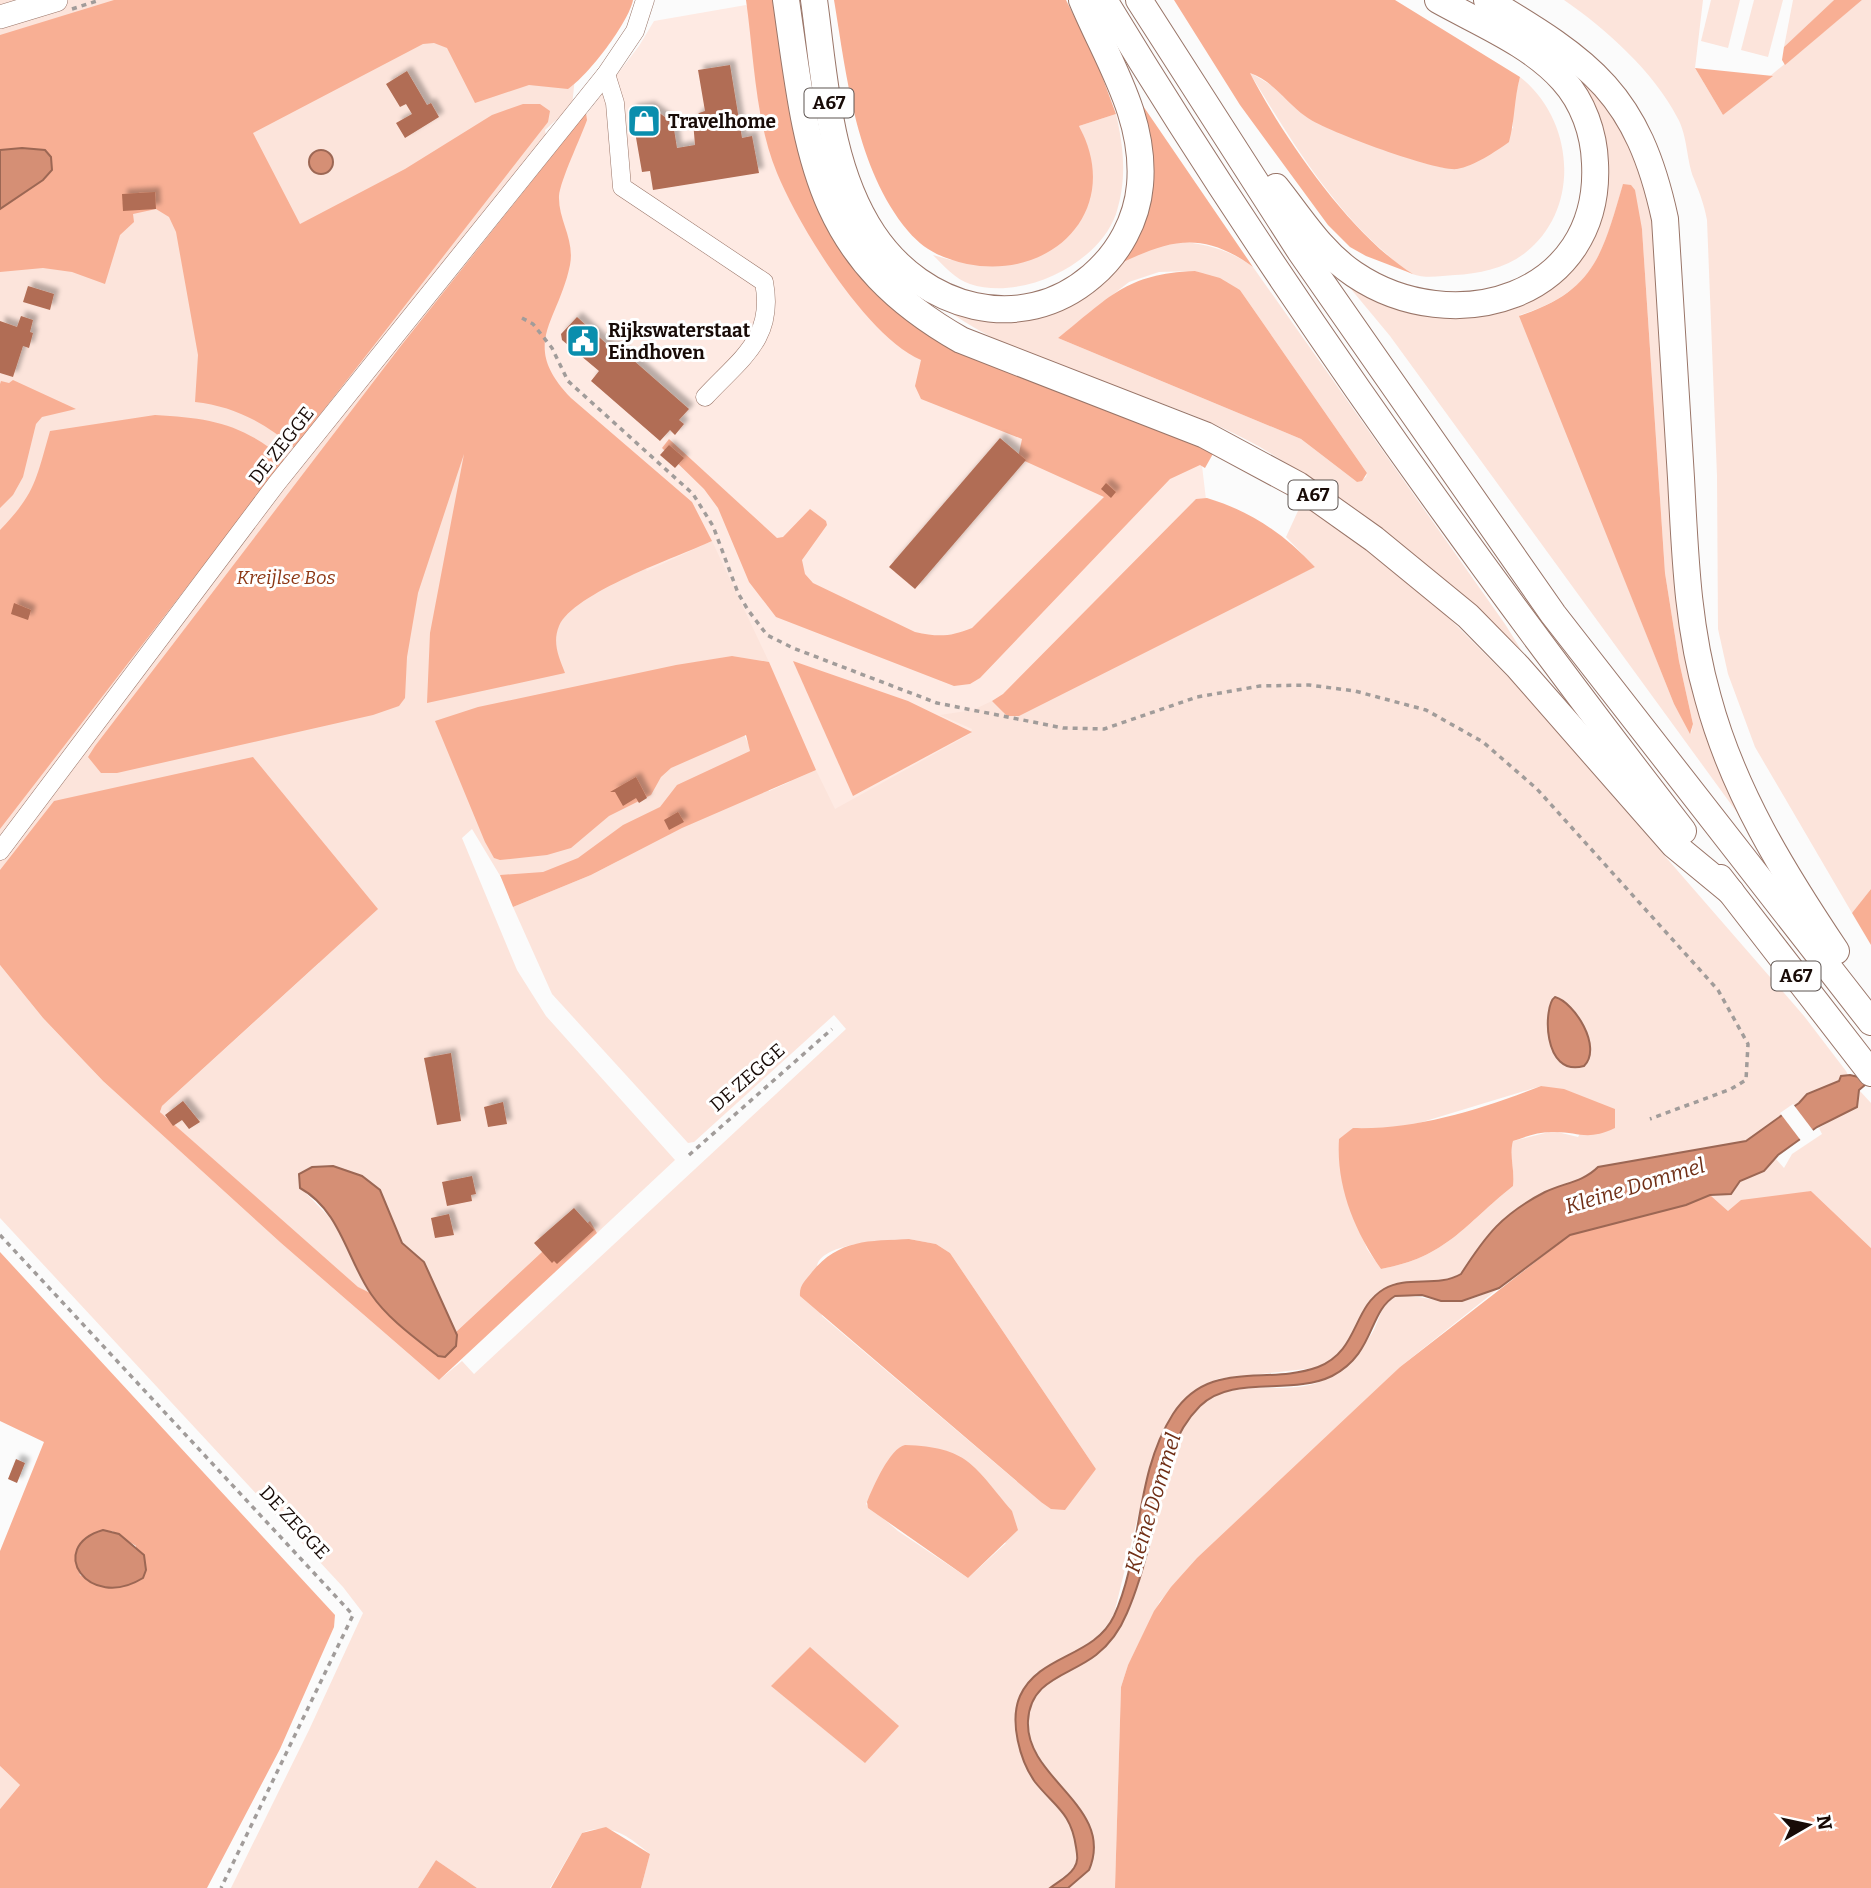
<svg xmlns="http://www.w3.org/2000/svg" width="1871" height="1888" font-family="Bitter,serif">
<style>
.built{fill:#feeae3}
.green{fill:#fce4db;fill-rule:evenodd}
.forest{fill:#f8af94;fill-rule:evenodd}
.water{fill:#d58f75;stroke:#9c6754;stroke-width:2}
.pier{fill:#fbfbfb}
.building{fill:#b16d54;filter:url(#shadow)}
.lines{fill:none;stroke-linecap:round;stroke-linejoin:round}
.minor-casing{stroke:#997568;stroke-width:19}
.major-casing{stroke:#997568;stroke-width:24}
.highway-casing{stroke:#997568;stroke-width:28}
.path{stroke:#a19c9a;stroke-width:3.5;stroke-dasharray:5 5;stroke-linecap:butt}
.minor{stroke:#fff;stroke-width:18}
.major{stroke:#fff;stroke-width:23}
.highway{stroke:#fff;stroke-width:26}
.labels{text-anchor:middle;stroke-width:6;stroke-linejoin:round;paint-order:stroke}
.shield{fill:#fff;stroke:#5d5451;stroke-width:2}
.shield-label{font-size:18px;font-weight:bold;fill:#180b07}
.poi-label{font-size:19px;font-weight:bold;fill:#180b07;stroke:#fff;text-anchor:start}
.street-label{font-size:19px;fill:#180b07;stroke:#fff}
.park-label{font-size:19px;font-style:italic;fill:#8d3815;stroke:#fff}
.water-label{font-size:21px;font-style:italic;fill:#702f16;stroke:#fff}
</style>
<defs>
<filter id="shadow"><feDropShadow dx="5" dy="-5" stdDeviation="2" flood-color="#0004"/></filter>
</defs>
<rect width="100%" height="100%" fill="#fbfbfb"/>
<path class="built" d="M 746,5 L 763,27 L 847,265 L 1201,457 L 1207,508 L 1058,672 L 832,836 L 475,375 L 579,124 L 639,46 L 654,21 Z"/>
<g class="green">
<path d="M 0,0 L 583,0 L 572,106 L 545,130 L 556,204 L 512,307 L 647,571 L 712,541 L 769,662 L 732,656 L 692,663 L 726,693 L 769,791 L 816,770 L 835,809 L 970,734 L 972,729 L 940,715 L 973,710 L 992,701 L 1007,716 L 1315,567 L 1286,537 L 1303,500 L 1348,533 L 1443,612 L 1517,686 L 1804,1016 L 1846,1071 L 1848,1075 L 1842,1076 L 1840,1081 L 1808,1093 L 1800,1103 L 1746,1141 L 1682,1152 L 1548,1191 L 1525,1204 L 1461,1274 L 1436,1283 L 1399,1284 L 1362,1314 L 1345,1348 L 1333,1360 L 1314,1368 L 1217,1379 L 1174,1413 L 1159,1442 L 1150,1467 L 1113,1618 L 1088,1647 L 1036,1673 L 1016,1721 L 1054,1801 L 1069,1818 L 1074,1835 L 1078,1859 L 1074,1868 L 1050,1888 L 641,1888 L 650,1854 C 628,1836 610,1821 582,1833 L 550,1888 L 477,1888 L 436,1860 L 418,1888 L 231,1888 L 309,1730 L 363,1613 L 343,1587 L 0,1218 L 0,965 L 43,1018 L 103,1081 L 281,1243 L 439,1380 L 462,1361 L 474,1374 L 846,1029 L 834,1015 L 694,1142 L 688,1143 L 552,994 L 513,907 L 591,875 L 620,860 L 514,899 L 472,829 L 462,838 L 517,970 L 546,1016 L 675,1160 L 597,1233 L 590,1222 L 549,1258 L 543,1251 L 456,1332 L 424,1262 L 402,1243 L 380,1190 L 362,1176 L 300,1187 L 335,1223 L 369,1292 L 358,1288 L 326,1261 L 160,1112 L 162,1106 L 319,963 L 0,947 ZM 1565,1002 L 1575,1017 L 1549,1035 L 1550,1018 ZM 1541,1086 L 1599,1103 L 1578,1137 L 1553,1131 L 1513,1141 C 1509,1156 1515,1170 1513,1186 C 1464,1225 1447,1257 1381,1269 L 1367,1249 L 1358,1223 L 1419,1123 ZM 909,1239 L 936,1244 L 950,1253 L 1096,1469 L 1041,1502 L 822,1316 C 820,1302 814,1280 817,1266 C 822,1242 889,1240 909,1239 ZM 889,1461 L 1006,1543 L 968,1578 L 898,1531 L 866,1504 Z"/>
<path d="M 1564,0 L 1703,0 L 1695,68 L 1723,115 L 1862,0 L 1871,0 L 1871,889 L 1852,913 L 1755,747 L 1728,674 L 1718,629 L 1717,476 L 1707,220 C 1704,204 1700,194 1694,179 C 1686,160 1688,136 1677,117 C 1654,72 1605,28 1564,0 Z"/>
<path d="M 1711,0 L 1740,0 L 1728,48 L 1701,41 Z"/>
<path d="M 1754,0 L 1783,0 L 1768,57 L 1741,50 Z"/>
<path d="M 1793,0 L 1834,0 L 1784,47 Z"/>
<path d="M 1550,47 L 1609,100 L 1652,187 L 1682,591 L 1760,844 L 1390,336 L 1341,277 L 1506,302 L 1602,202 ZM 1623,185 L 1642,229 L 1665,573 L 1679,661 L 1693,724 L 1691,733 L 1674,704 L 1520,315 C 1595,291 1602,255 1623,185 Z"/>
<path d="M 1249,72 L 1271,85 L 1305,116 L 1443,168 L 1513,128 L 1513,104 L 1520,77 C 1574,119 1582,209 1525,253 C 1506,268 1478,274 1455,275 C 1441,276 1426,279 1412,274 C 1401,269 1392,258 1383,251 C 1327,201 1288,135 1249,72 Z"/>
<path d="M 1116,114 C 1124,148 1127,180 1116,214 C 1098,265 1021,301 970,284 C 955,279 944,266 933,255 L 951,260 L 1083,134 L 1079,126 Z"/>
<path d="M 1177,241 C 1205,244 1229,249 1253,267 L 1505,624 L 1541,682 C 1494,639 1446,597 1399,555 C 1352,514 1303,469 1247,440 C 1147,386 1025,373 934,300 L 995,319 L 1145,251 ZM 1195,271 L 1240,290 L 1367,473 L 1366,477 L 1357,482 L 1301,439 L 1058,338 L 1129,282 L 1159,272 Z"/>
<path d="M 1859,1090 L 1871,1103 L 1871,1248 L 1811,1191 L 1728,1211 L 1710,1195 C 1730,1197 1729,1187 1743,1179 C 1756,1172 1765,1168 1776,1159 L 1784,1168 L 1792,1154 L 1822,1134 L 1819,1128 L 1846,1111 Z"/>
<path d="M 1499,1288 L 1400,1367 L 1160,1601 L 1128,1665 L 1121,1687 L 1115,1888 L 1068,1888 C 1148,1829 1014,1776 1029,1711 C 1039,1669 1095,1669 1117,1633 C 1134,1605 1143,1569 1151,1538 C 1163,1492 1164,1429 1207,1400 C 1242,1376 1298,1400 1330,1376 C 1343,1366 1358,1352 1368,1339 C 1380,1325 1378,1306 1395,1296 C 1419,1294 1440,1304 1462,1301 C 1474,1299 1487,1293 1499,1288 Z"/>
<path d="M 0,1766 L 20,1785 L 0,1809 Z"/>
</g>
<g class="forest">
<path d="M 114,0 L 633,0 C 629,22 588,76 568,89 L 529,85 L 475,103 L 447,48 L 434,43 L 423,44 L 253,133 L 300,224 L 405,169 L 492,115 L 523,104 L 540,104 L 550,111 L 548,122 L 294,448 C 266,423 233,406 195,402 L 198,355 L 176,232 L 169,217 L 156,209 L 133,214 L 134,222 L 120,235 L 105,284 L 72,272 L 43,268 L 0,272 L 0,209 L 42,180 L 22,148 L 0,150 L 0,35 Z"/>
<path d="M 746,0 L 781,0 L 889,296 L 1214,452 L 1205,468 L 1200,465 L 1170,479 L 980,678 L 970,684 L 954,686 L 776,617 L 749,582 L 718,508 L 704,489 L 662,448 L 669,439 L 777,538 L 783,537 L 810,509 L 826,521 L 827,525 L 802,560 L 805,574 L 813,583 L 915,632 C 938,637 950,637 972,628 L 1104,497 L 1018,458 L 1022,439 L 921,399 L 915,386 L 921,360 C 867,337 799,227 777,173 C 755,120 754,56 746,0 Z"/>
<path d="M 834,0 L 1066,0 L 1096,60 L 1116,114 L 1079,126 C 1124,209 1053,281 967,264 C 942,258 925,251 908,231 C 856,168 847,78 834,0 Z"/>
<path d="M 1174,0 L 1395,0 L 1520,77 C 1514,99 1515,120 1509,142 C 1495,152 1474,166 1457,169 C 1437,172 1322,130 1305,116 C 1286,102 1273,81 1250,73 C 1283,137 1351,236 1413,274 L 1366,256 L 1350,247 L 1328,225 L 1240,105 Z"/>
<path d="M 1834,0 L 1862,0 L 1785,65 L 1782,60 L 1784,47 Z"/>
<path d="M 1695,68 L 1773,76 L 1723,115 Z"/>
<path d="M 1139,100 L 1253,267 C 1200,228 1166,241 1113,267 L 1120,260 Z"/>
<path d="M 586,113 L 587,120 C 581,137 560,181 559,196 C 558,220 575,239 570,265 C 558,323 519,344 571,398 L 692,502 L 712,541 C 677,557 573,593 559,626 C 552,643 559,657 565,673 L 427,703 L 430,633 L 464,454 L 418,593 L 407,657 L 405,698 L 399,706 L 373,715 L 117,773 L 101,773 L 88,757 L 95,746 L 400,347 Z"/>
<path d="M 1623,184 L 1631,185 L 1635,190 L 1642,229 L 1665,573 L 1679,661 L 1693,724 L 1690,734 L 1674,704 L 1519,316 C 1595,291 1602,255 1623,184 Z"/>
<path d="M 1195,271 L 1220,278 L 1240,290 L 1367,473 L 1362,481 L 1357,482 L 1301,439 L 1058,338 C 1110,297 1125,274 1195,271 Z"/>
<path d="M 13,380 L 76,409 L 42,417 L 36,424 L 23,477 L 13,495 L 0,508 L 0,384 L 1,381 L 9,383 Z"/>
<path d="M 155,415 C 209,418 242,423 285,460 L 0,829 L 0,530 C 36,493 36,479 50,431 Z"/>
<path d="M 1207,498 C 1251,511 1284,534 1315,567 L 1019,716 L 1007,716 L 992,701 L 1003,694 L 1196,499 Z"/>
<path d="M 732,656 L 769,662 L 816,770 L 682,828 L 591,875 L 513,907 L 500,875 L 543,872 L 578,858 L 623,825 L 660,807 L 677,785 L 750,751 L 746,735 L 671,768 L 661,777 L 651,795 L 609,816 L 571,848 L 547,855 L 500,860 L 494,858 L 485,842 L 435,721 L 478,707 L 676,665 Z"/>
<path d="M 793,661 L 908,701 L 972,732 L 853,796 Z"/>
<path d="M 253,757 L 378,909 L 162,1106 L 160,1112 L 358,1287 L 457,1335 L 456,1332 L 543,1251 L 550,1257 L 590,1221 L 597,1233 L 439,1380 L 281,1243 L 103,1081 L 43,1018 L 0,965 L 0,870 L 54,801 Z"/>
<path d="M 1871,889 L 1871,945 L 1852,913 Z"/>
<path d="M 1541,1086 L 1564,1089 L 1615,1109 L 1615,1128 C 1585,1142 1579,1131 1551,1132 C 1538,1132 1525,1137 1513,1141 C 1509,1156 1515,1170 1513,1186 C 1464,1225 1447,1257 1381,1269 C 1354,1230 1336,1186 1339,1139 L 1353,1128 C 1417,1130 1481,1109 1541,1086 Z"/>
<path d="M 1811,1191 L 1871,1248 L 1871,1888 L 1115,1888 L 1121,1687 L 1128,1665 L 1154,1611 L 1171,1587 L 1197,1558 L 1400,1367 L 1570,1235 L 1686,1205 L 1710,1195 L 1728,1211 L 1741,1200 Z"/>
<path d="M 909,1239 L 936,1244 L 950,1253 L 1096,1469 L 1065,1510 L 1051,1509 L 1041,1502 L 800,1296 C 799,1285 806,1280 812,1272 C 839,1239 869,1241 909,1239 Z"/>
<path d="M 0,1252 L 335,1615 L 334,1627 L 280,1749 L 207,1888 L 0,1888 L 0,1809 L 20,1785 L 0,1766 L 0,1551 L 44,1442 L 0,1421 ZM 112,1531 L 136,1546 L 137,1582 L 107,1588 L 80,1575 C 72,1543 80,1534 112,1531 Z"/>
<path d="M 905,1445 C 968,1447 973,1465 1012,1511 L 1018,1530 L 968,1578 L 868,1508 L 867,1502 C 873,1487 890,1448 905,1445 Z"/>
<path d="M 810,1647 L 899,1726 L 865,1763 L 771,1686 Z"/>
<path d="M 606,1827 L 650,1854 L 641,1888 L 551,1888 L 582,1833 Z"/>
<path d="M 436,1860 L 477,1888 L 418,1888 Z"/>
</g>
<g class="water">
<path d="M 22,148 L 45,150 L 51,157 L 52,170 L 43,180 L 0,209 L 0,150 Z"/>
<circle cx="321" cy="162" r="12"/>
<path d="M 1555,997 C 1574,1002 1603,1047 1584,1066 C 1542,1078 1543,1005 1555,997 Z"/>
<path d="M 1850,1075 L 1871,1080 L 1859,1090 L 1857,1107 L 1817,1127 L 1778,1155 L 1764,1171 L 1740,1181 L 1731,1194 L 1710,1195 L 1686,1205 L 1570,1235 L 1499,1288 L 1462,1301 L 1441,1301 L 1422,1295 L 1395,1296 C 1368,1312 1375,1354 1332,1376 C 1291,1396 1232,1374 1200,1406 C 1165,1441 1162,1491 1151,1537 C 1145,1562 1137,1590 1127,1613 C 1120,1630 1110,1644 1096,1655 C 1069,1676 1030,1679 1028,1721 C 1025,1779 1116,1807 1089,1870 L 1068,1888 L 1050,1888 C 1058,1882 1069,1876 1074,1868 C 1079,1861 1077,1854 1076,1847 C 1071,1812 1055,1807 1035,1782 C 1020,1761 1009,1721 1020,1696 C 1039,1654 1094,1658 1114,1616 C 1143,1552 1134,1475 1173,1414 C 1209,1358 1266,1386 1318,1367 C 1359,1351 1352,1308 1384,1289 C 1408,1275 1437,1288 1461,1274 C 1486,1235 1502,1214 1545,1192 C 1564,1183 1583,1182 1598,1167 L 1746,1141 L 1799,1103 L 1807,1094 L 1839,1081 L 1841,1076 Z"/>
<path d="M 333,1166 L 362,1176 L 380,1190 L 402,1243 L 424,1262 L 457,1335 L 456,1346 L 445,1357 L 438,1356 C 415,1338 388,1319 371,1294 C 347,1259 340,1210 300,1188 L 299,1174 L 312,1167 Z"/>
<path d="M 103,1530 L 119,1534 L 144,1555 L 146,1570 L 143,1578 C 88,1612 45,1547 103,1530 Z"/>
</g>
<path class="pier" d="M 1793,1104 L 1815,1133 L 1802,1142 L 1780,1113 Z"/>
<g class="building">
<path d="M 730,65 L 742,138 L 752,136 L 759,173 L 653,190 L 650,171 L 642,172 L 631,109 L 650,106 L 673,123 L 677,148 L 695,145 L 693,121 L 699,113 L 705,111 L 698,70 Z"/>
<path d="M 407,71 L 427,105 L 431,103 L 439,117 L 405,138 L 396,123 L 412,114 L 406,104 L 400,107 L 386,84 Z"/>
<path d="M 155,192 L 156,209 L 123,211 L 122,194 Z"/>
<path d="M 28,286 L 54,294 L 50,310 L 23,302 Z"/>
<path d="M 21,316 L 33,320 L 30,332 L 33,333 L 29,348 L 23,346 L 13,377 L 0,373 L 0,321 L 17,327 Z"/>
<path d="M 577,317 L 610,347 L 616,345 L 689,409 L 679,420 L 684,424 L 675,435 L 670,430 L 660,441 L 591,381 L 599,371 L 562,340 L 561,334 Z"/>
<path d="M 1000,438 L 1026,460 L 915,589 L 889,567 Z"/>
<path d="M 669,445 L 684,458 L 675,468 L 660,455 Z"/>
<path d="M 1106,483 L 1116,492 L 1111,498 L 1101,489 Z"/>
<path d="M 14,603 L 31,610 L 28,620 L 11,614 Z"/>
<path d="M 636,777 L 647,798 L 639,803 L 636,798 L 623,806 L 615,792 L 610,792 Z"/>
<path d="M 678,812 L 684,822 L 669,830 L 664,820 Z"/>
<path d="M 451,1053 L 461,1121 L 437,1125 L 424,1058 Z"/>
<path d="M 183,1101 L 200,1122 L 189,1129 L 182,1120 L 173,1126 L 165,1115 Z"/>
<path d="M 503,1102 L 507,1124 L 488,1127 L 484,1107 Z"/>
<path d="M 472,1176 L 476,1194 L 471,1195 L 472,1201 L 447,1206 L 442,1182 Z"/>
<path d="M 574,1208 L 594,1230 L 557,1264 L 554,1261 L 552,1263 L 534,1243 Z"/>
<path d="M 449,1214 L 454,1235 L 435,1238 L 431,1218 Z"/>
<path d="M 16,1459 L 25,1463 L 17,1483 L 8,1479 Z"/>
</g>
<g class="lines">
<defs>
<g id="minor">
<path d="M 606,74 L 615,103 L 622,187 L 764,282 C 775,339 740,359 705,397"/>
<path d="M 0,851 L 277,483 L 606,74 L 635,31 L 645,0"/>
</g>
<path id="major" d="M 0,17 L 56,0"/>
<g id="highway">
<path d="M 786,0 C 808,153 813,256 961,340 L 1205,435 L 1298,485 L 1374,539 L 1468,616 L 1518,667 L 1674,845 L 1731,892"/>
<path d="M 814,0 C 825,79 828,166 873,234 C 923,309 1021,337 1092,276 C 1119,253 1137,220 1140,185 C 1146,117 1107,60 1082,0"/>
<path d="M 1104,0 C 1279,289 1476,564 1683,831"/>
<path d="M 1139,0 L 1300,251 L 1553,614 L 1871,1022"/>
<path d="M 1487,0 C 1591,62 1638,94 1665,219 C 1671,305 1675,392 1681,478 C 1685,552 1687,625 1708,698 C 1733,791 1783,872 1836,951"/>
<path d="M 1276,187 C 1300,217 1321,252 1354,274 C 1453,341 1602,298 1595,163 C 1594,133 1583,102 1563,80 C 1531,44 1479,23 1438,0"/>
<path d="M 1720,878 L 1871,1073"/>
</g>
</defs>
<use href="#minor" class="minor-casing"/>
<use href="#major" class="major-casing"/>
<use href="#highway" class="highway-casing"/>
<g class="path">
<path d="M 72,9 L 100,0"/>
<path d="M 522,318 L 533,324 L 552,348 L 568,381 L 693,494 L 713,526 L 738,593 L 748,610 L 767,635 L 793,648 L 937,703 L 1063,728 L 1104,729 L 1197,697 L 1260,686 L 1309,685 L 1355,691 L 1426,710 L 1483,742 L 1537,789 L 1718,990 L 1748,1044 L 1746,1080 L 1731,1089 L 1650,1119"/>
<path d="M 689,1155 L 832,1029"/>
<path d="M 0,1235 L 353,1615 L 221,1888"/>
</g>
<use href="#minor" class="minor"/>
<use href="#major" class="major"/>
<use href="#highway" class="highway"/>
</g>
<defs>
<symbol id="shop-square" viewBox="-11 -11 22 22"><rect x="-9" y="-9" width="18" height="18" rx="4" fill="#0a8ead" stroke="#fff"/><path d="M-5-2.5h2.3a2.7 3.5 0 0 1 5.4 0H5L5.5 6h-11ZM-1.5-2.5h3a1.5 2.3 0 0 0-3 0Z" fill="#fff"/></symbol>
<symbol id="civic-square" viewBox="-11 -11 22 22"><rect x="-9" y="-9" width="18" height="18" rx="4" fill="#0a8ead" stroke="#fff"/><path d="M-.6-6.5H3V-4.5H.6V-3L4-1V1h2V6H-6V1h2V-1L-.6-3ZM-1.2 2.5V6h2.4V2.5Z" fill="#fff"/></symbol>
</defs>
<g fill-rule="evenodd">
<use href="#shop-square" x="625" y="102" width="38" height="38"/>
<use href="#civic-square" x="564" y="322" width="38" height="38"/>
</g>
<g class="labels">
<g class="shield">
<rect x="804.5" y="88.5" width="49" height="29" rx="5"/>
<rect x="1288.5" y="480.5" width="49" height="29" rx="5"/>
<rect x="1771.5" y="961.5" width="49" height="29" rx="5"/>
</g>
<g class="shield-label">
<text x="829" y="109">A67</text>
<text x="1313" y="501">A67</text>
<text x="1796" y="982">A67</text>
</g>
<g class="poi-label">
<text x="668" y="128">Travelhome</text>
<text x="608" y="337">Rijkswaterstaat<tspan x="608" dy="22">Eindhoven</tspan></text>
</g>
<g class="street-label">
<text transform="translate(281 445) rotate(-52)" y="7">DE ZEGGE</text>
<text transform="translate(747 1077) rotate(-41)" y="7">DE ZEGGE</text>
<text transform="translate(295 1522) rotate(47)" y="7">DE ZEGGE</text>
</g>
<g class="park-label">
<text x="286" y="584">Kreijlse Bos</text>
</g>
<g class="water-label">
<text transform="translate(1635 1186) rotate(-17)" y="7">Kleine Dommel</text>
<text transform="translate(1153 1503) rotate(-73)" y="7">Kleine Dommel</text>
</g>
</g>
<g transform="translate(1808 1825) rotate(81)" stroke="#ffffff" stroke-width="5" paint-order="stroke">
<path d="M0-5L12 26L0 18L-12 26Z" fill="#180b07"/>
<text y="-10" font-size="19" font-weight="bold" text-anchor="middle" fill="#180b07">N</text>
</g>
</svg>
